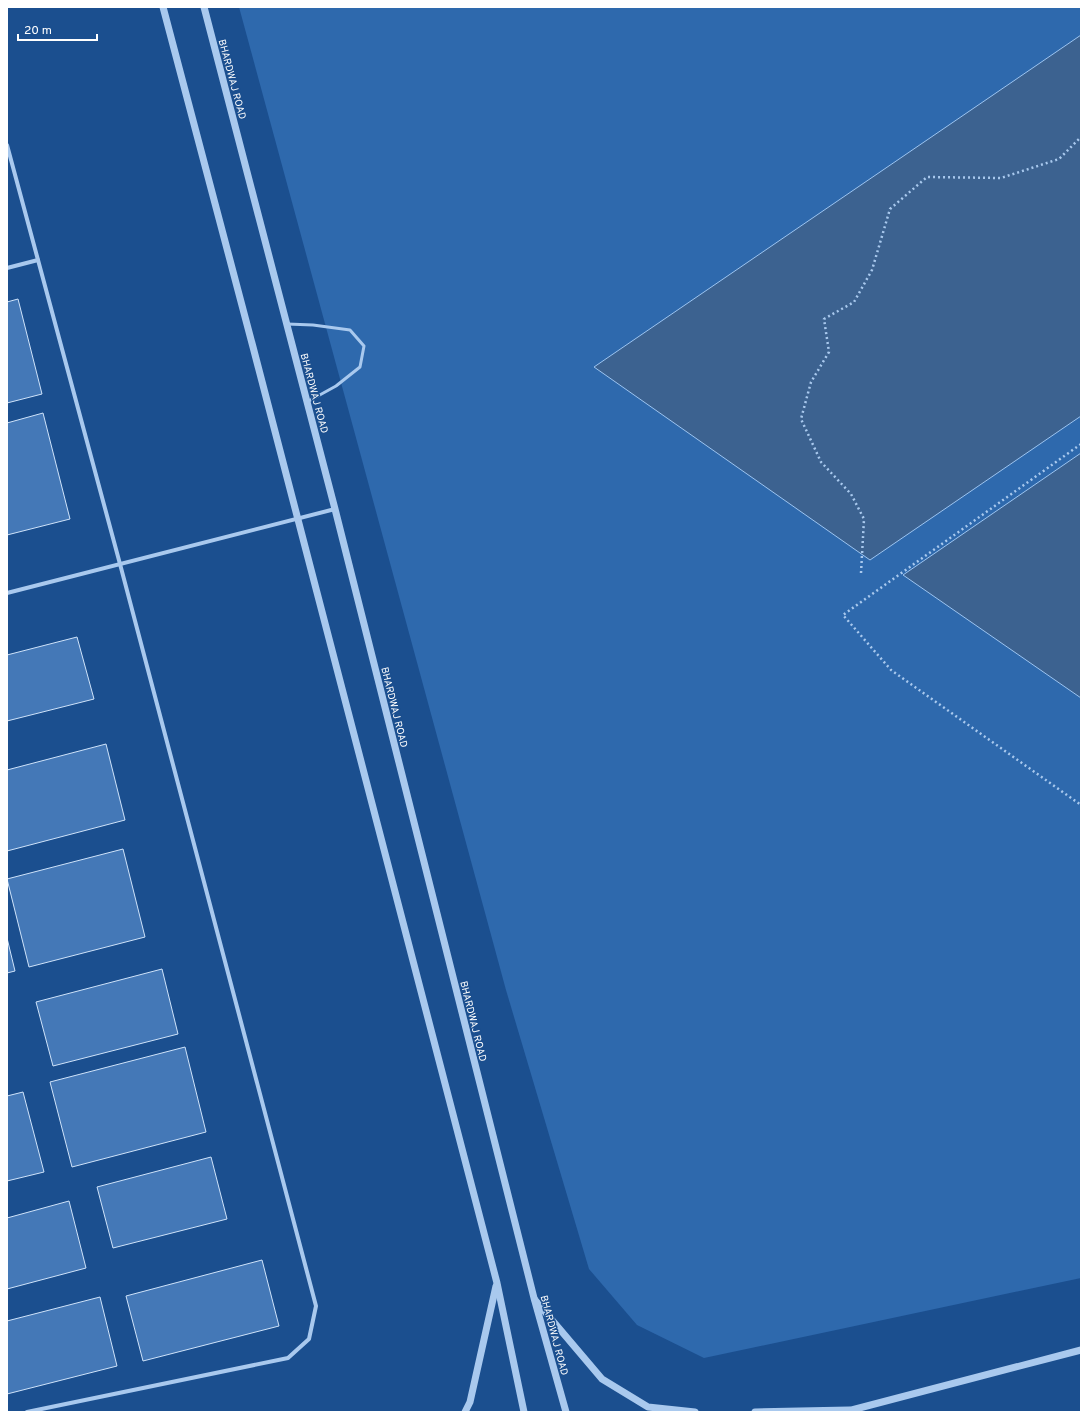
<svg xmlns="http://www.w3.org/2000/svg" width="1088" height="1419" font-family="Overpass,sans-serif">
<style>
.green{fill:#2e69ad}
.water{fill:#3c6290;stroke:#9cc4f0}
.building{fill:#4478b7;stroke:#cfe3fa}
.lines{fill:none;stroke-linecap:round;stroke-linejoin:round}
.path{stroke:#a9c9ee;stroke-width:2.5;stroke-dasharray:2 3;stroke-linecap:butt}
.service{stroke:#a9c9ee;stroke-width:3}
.minor{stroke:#a9c9ee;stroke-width:4}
.tertiary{stroke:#a9c9ee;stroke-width:7}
.labels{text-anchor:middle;stroke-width:3;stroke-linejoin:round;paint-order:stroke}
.street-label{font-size:10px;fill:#fff;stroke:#1b4f8f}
</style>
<rect width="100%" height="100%" fill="#1b4f8f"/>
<path class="green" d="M 239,7 L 1081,7 L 1081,1278 L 704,1358 L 637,1325 L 589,1269 L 506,990 Z"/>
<g class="water">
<path d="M 1081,35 L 1081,416 L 870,560 L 594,367 Z"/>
<path d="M 1081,453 L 1081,698 L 903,575 Z"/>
</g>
<g class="building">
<path d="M 18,299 L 42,394 L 7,403 L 7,302 Z"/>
<path d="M 43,413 L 70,519 L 7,535 L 7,423 Z"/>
<path d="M 77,637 L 94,699 L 7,721 L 7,655 Z"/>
<path d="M 106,744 L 125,820 L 7,851 L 7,770 Z"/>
<path d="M 123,849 L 145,937 L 29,967 L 7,879 Z"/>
<path d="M 7,938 L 15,971 L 7,973 Z"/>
<path d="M 162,969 L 178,1034 L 53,1066 L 36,1002 Z"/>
<path d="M 185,1047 L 206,1132 L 72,1167 L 50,1082 Z"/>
<path d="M 23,1092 L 44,1172 L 7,1181 L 7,1096 Z"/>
<path d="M 211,1157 L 227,1219 L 113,1248 L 97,1187 Z"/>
<path d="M 69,1201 L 86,1268 L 7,1289 L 7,1218 Z"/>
<path d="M 262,1260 L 279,1326 L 143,1361 L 126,1296 Z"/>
<path d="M 100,1297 L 117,1366 L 7,1394 L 7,1321 Z"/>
</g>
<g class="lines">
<g class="path">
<path d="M 1081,444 L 843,615 L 891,670 L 1081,805"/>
<path d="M 861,573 L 864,519 L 851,494 L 821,462 L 801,419 L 811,382 L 829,352 L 824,319 L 854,302 L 872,270 L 890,209 L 927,177 L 1001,178 L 1059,159 L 1081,137"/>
</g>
<path class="service" d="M 287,324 L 313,325 L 350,330 L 364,346 L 360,367 L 336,386 L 307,402"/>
<g class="minor">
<path d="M 7,145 L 120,564 L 316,1306 L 309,1339 L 288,1358 L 27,1412"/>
<path d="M 7,268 L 38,260"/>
<path d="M 7,593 L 335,509"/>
</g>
<g class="tertiary">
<path d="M 163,7 L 253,347 L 497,1283 L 524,1412"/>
<path d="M 204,7 L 335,509 L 534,1298 L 566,1412"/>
<path d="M 535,1300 L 602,1379 L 648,1407 L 695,1412"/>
<path d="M 465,1412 L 470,1402 L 496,1286"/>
<path d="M 755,1412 L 849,1410"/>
<path d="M 844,1412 L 1081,1350"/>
</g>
</g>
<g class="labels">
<g class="street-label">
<text transform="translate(233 79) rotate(75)" y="4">BHARDWAJ ROAD</text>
<text transform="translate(315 393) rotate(75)" y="4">BHARDWAJ ROAD</text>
<text transform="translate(395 707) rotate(76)" y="4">BHARDWAJ ROAD</text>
<text transform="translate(474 1021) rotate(76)" y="4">BHARDWAJ ROAD</text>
<text transform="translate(555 1335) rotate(75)" y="4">BHARDWAJ ROAD</text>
</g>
</g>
<rect width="1088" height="1419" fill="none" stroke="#ffffff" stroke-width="16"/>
<path d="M18 34v6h79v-6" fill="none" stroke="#ffffff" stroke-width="2"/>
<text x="24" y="34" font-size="12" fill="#ffffff" stroke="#1b4f8f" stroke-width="3" paint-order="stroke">20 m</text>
</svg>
